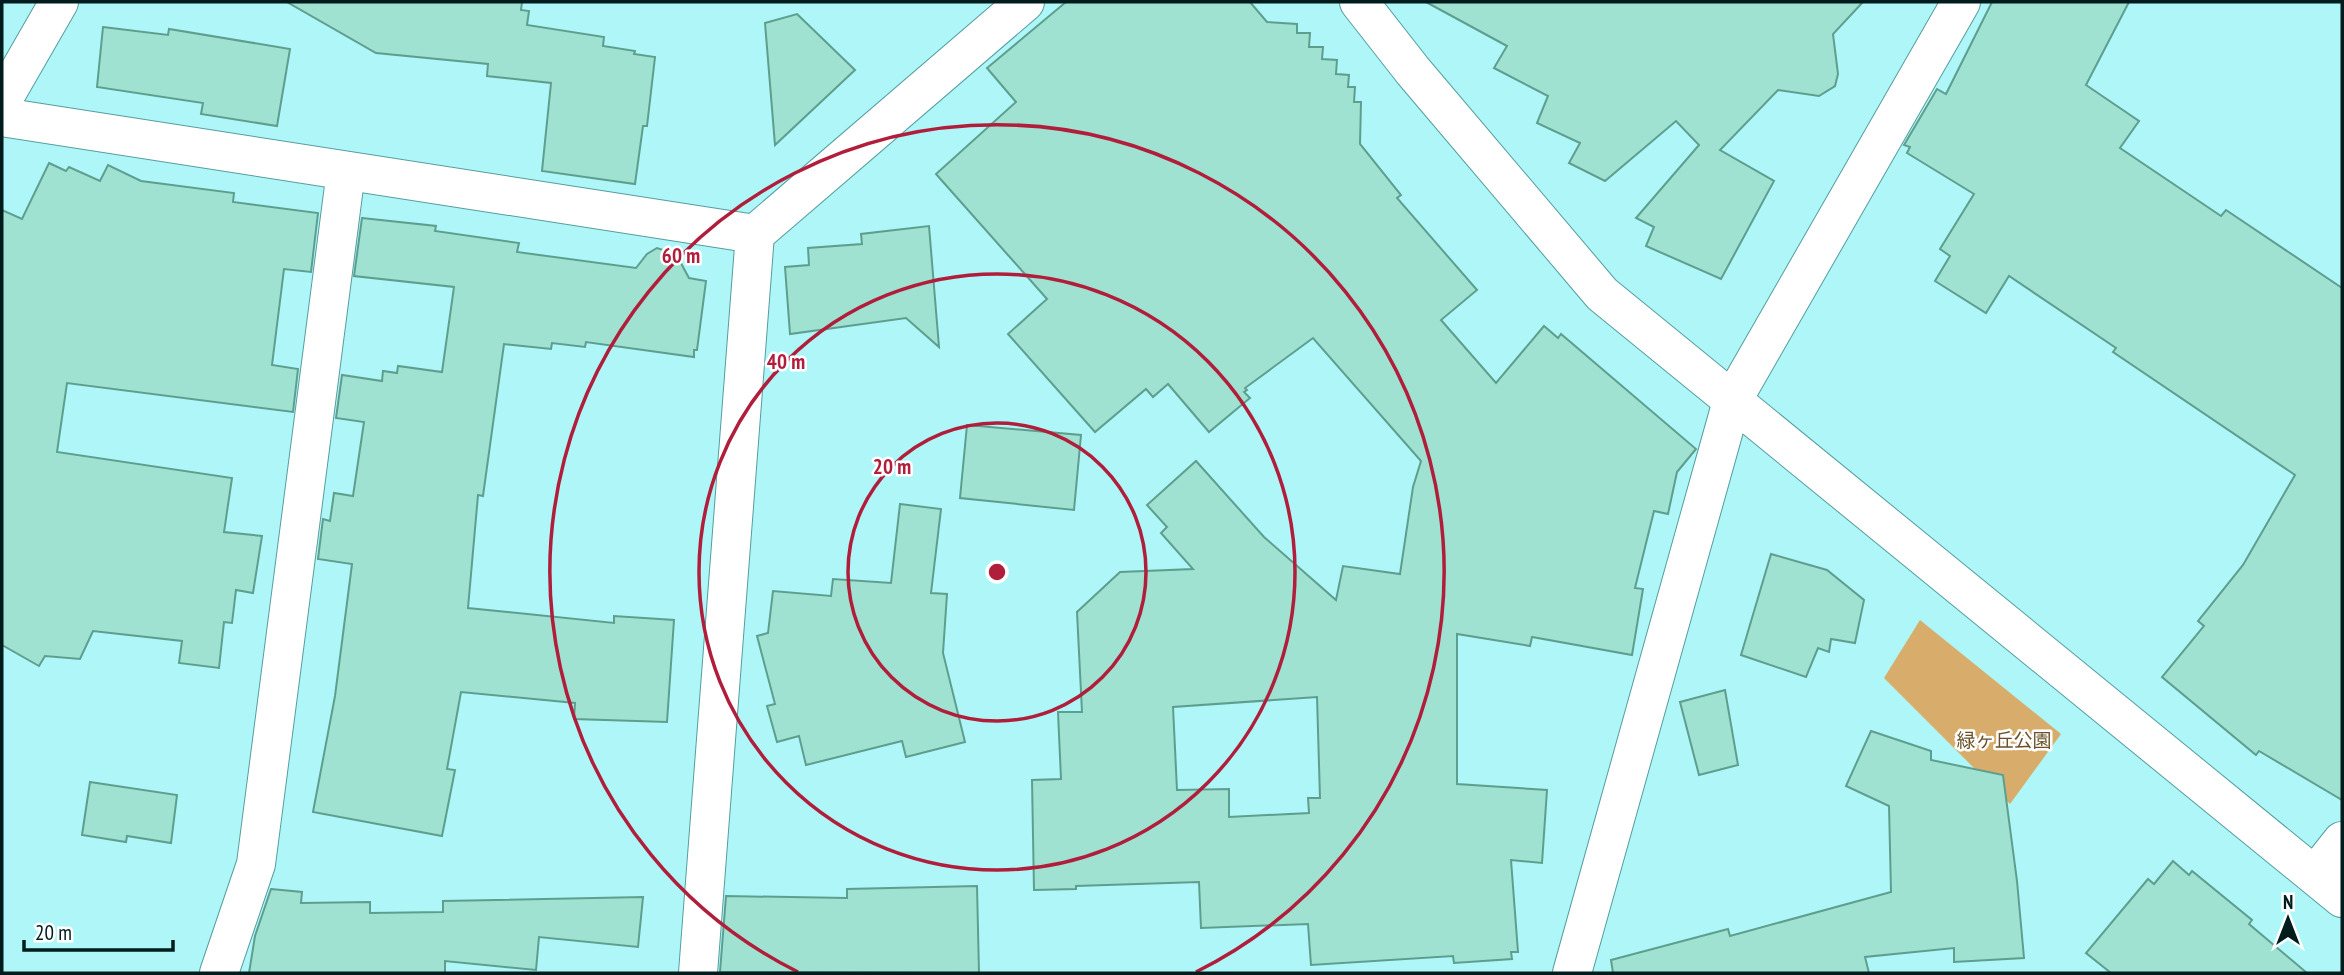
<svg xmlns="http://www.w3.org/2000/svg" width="2344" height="975" font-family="'PT Sans Narrow','Noto Sans JP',sans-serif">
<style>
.green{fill:#d8ac6a}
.building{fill:#a0e2d1;stroke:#5e9e8f;stroke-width:2;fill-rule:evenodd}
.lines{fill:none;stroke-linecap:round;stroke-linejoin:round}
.minor-casing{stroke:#569d9e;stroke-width:40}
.tertiary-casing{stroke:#569d9e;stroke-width:40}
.minor{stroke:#fff;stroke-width:38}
.tertiary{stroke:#fff;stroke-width:38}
.ring{fill:none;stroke:#b11e3b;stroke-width:3.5}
.labels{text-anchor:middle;stroke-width:5;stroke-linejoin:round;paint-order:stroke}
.park-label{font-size:19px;fill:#6a5129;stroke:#fff}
.centre{fill:#b11e3b;stroke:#fff;stroke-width:3.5}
.ring-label{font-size:21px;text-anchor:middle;font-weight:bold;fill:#b11e3b;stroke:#fff;stroke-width:5;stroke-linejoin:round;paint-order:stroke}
</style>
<rect width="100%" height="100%" fill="#aef6f7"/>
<path class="green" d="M 1920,620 L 2061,734 L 2010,804 L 1884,678 Z"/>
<g class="building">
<path d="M 287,2 L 522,2 L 521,10 L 529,11 L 527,25 L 604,37 L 603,46 L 635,51 L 634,54 L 655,57 L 647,126 L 643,126 L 635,184 L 542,171 L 551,83 L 487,76 L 488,64 L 376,53 Z"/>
<path d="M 1066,2 L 1250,2 L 1267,22 L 1297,24 L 1297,33 L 1310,33 L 1309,47 L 1323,47 L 1322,59 L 1337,60 L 1336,74 L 1349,75 L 1348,87 L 1355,87 L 1354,102 L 1361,102 L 1360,144 L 1401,195 L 1397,198 L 1477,290 L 1441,320 L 1496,383 L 1544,326 L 1558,338 L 1561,334 L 1696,449 L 1677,472 L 1668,514 L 1654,511 L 1635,588 L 1643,589 L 1632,655 L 1532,637 L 1530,646 L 1457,634 L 1457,784 L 1547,790 L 1542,863 L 1511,860 L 1518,952 L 1511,952 L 1512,959 L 1454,963 L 1453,956 L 1311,965 L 1308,924 L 1201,928 L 1199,882 L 1076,886 L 1076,889 L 1034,890 L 1032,780 L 1061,779 L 1058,712 L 1082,712 L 1077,612 L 1120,572 L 1193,569 L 1161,533 L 1167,527 L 1147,505 L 1196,461 L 1264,537 L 1336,600 L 1343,566 L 1400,574 L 1413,487 L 1421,461 L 1313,338 L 1245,388 L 1247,390 L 1244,392 L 1250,398 L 1209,432 L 1168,384 L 1153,397 L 1146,389 L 1095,432 L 1008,334 L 1047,299 L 936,174 L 1016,102 L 987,68 ZM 1317,697 L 1320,798 L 1308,798 L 1309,813 L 1229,817 L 1229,789 L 1177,790 L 1173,707 Z"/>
<path d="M 1426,2 L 1863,2 L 1833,34 L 1838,74 L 1835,86 L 1819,96 L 1778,90 L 1720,150 L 1774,181 L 1721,279 L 1646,246 L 1654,227 L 1636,218 L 1699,145 L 1676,121 L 1605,181 L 1569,163 L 1580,143 L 1537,123 L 1548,96 L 1494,68 L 1507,46 Z"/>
<path d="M 1992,2 L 2129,2 L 2086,85 L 2139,121 L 2120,148 L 2221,216 L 2226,210 L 2342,288 L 2342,800 L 2259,751 L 2256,755 L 2162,677 L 2204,626 L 2198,621 L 2243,565 L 2295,475 L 2113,352 L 2116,348 L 2009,276 L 1986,313 L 1935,281 L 1950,256 L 1940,249 L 1974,194 L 1907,153 L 1910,147 L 1904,145 L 1937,89 L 1946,94 Z"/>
<path d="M 797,14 L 855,70 L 775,145 L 765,23 Z"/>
<path d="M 103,27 L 168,35 L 169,29 L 290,49 L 277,126 L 201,114 L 203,103 L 97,87 Z"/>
<path d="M 49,163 L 66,171 L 69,167 L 100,181 L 108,165 L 141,181 L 234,193 L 233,202 L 318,213 L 311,272 L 284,269 L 272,365 L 298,369 L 293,412 L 67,383 L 57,452 L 232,478 L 224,532 L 262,536 L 253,593 L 236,590 L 232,623 L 224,622 L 219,668 L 179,663 L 182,641 L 93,631 L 80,659 L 45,656 L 39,666 L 2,645 L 2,210 L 22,219 Z"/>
<path d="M 362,218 L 436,226 L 435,231 L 519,243 L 517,252 L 636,268 L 647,254 L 657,248 L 676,254 L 689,278 L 706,281 L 697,350 L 694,350 L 694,357 L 586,342 L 585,347 L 552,343 L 551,349 L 504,344 L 483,496 L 478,495 L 468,608 L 614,623 L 614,616 L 674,620 L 667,722 L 574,719 L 575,703 L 461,692 L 447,769 L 455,770 L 442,836 L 313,812 L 335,696 L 352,564 L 318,559 L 323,519 L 330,521 L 334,493 L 353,496 L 364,422 L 336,418 L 342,375 L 382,381 L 383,371 L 397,373 L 398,366 L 442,372 L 454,287 L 354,276 Z"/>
<path d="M 929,226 L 939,347 L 906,318 L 790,334 L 785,267 L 809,265 L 808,248 L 862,244 L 861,234 Z"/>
<path d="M 967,425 L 1081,435 L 1074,510 L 960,498 Z"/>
<path d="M 900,504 L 941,509 L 931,593 L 947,594 L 943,653 L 965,742 L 906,757 L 902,741 L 806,765 L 799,736 L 777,742 L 767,706 L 775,704 L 757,636 L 768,633 L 773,591 L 831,596 L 833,579 L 891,583 Z"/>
<path d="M 1771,554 L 1827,570 L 1864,600 L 1855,643 L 1831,639 L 1829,652 L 1818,648 L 1806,677 L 1741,655 Z"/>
<path d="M 1725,690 L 1738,765 L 1699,775 L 1680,702 Z"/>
<path d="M 1871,731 L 1931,751 L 1931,760 L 2003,775 L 2017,881 L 2024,958 L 1954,962 L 1954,948 L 1865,957 L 1869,973 L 1613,973 L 1611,960 L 1728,929 L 1730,936 L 1891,892 L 1889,806 L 1846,786 Z"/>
<path d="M 90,782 L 177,795 L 171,843 L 127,836 L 126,842 L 82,835 Z"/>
<path d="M 2173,861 L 2189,875 L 2192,871 L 2252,920 L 2249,924 L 2307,973 L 2111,973 L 2086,953 L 2148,879 L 2154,884 Z"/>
<path d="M 977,886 L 979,973 L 720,972 L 726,896 L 847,898 L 847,889 Z"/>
<path d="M 271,889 L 302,892 L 301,903 L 370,902 L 370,913 L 443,912 L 443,901 L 643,897 L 638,947 L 539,937 L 536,970 L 445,961 L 445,973 L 249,973 L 255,936 Z"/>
</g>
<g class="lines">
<defs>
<g id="minor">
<path d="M 2,117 L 755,234"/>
<path d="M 2315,875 L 2342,841"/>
<path d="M 219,973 L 256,864 L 346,171"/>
<path d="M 698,973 L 755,234 L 1025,2"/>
<path d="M 1572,973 L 1732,401 L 1961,2"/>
</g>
<g id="tertiary">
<path d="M 1359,2 L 1413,71 L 1602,294 L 2342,898"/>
<path d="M 2,101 L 59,2"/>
</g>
</defs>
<use href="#minor" class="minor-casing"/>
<use href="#tertiary" class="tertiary-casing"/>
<use href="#minor" class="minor"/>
<use href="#tertiary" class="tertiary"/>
</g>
<g class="ring">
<circle cx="997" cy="572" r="149"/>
<circle cx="997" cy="572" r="298"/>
<path d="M798 972A447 447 0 1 1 1196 972"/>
</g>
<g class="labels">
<g class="park-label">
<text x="2004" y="747">緑ヶ丘公園</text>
</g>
</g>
<circle cx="997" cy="572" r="10" class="centre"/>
<g class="ring-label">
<text x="681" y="263">60 m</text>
<text x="786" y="369">40 m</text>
<text x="892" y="474">20 m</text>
</g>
<rect width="2344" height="975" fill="none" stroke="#001c1d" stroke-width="7"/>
<g transform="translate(2288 919)" stroke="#ffffff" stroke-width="5" paint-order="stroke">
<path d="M0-5L12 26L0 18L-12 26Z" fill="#001c1d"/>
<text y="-10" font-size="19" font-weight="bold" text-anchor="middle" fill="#001c1d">N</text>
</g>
<path d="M24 940v10h149v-10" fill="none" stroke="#001c1d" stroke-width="3.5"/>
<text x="35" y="940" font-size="21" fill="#001c1d" stroke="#ffffff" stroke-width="5" paint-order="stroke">20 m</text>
</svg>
